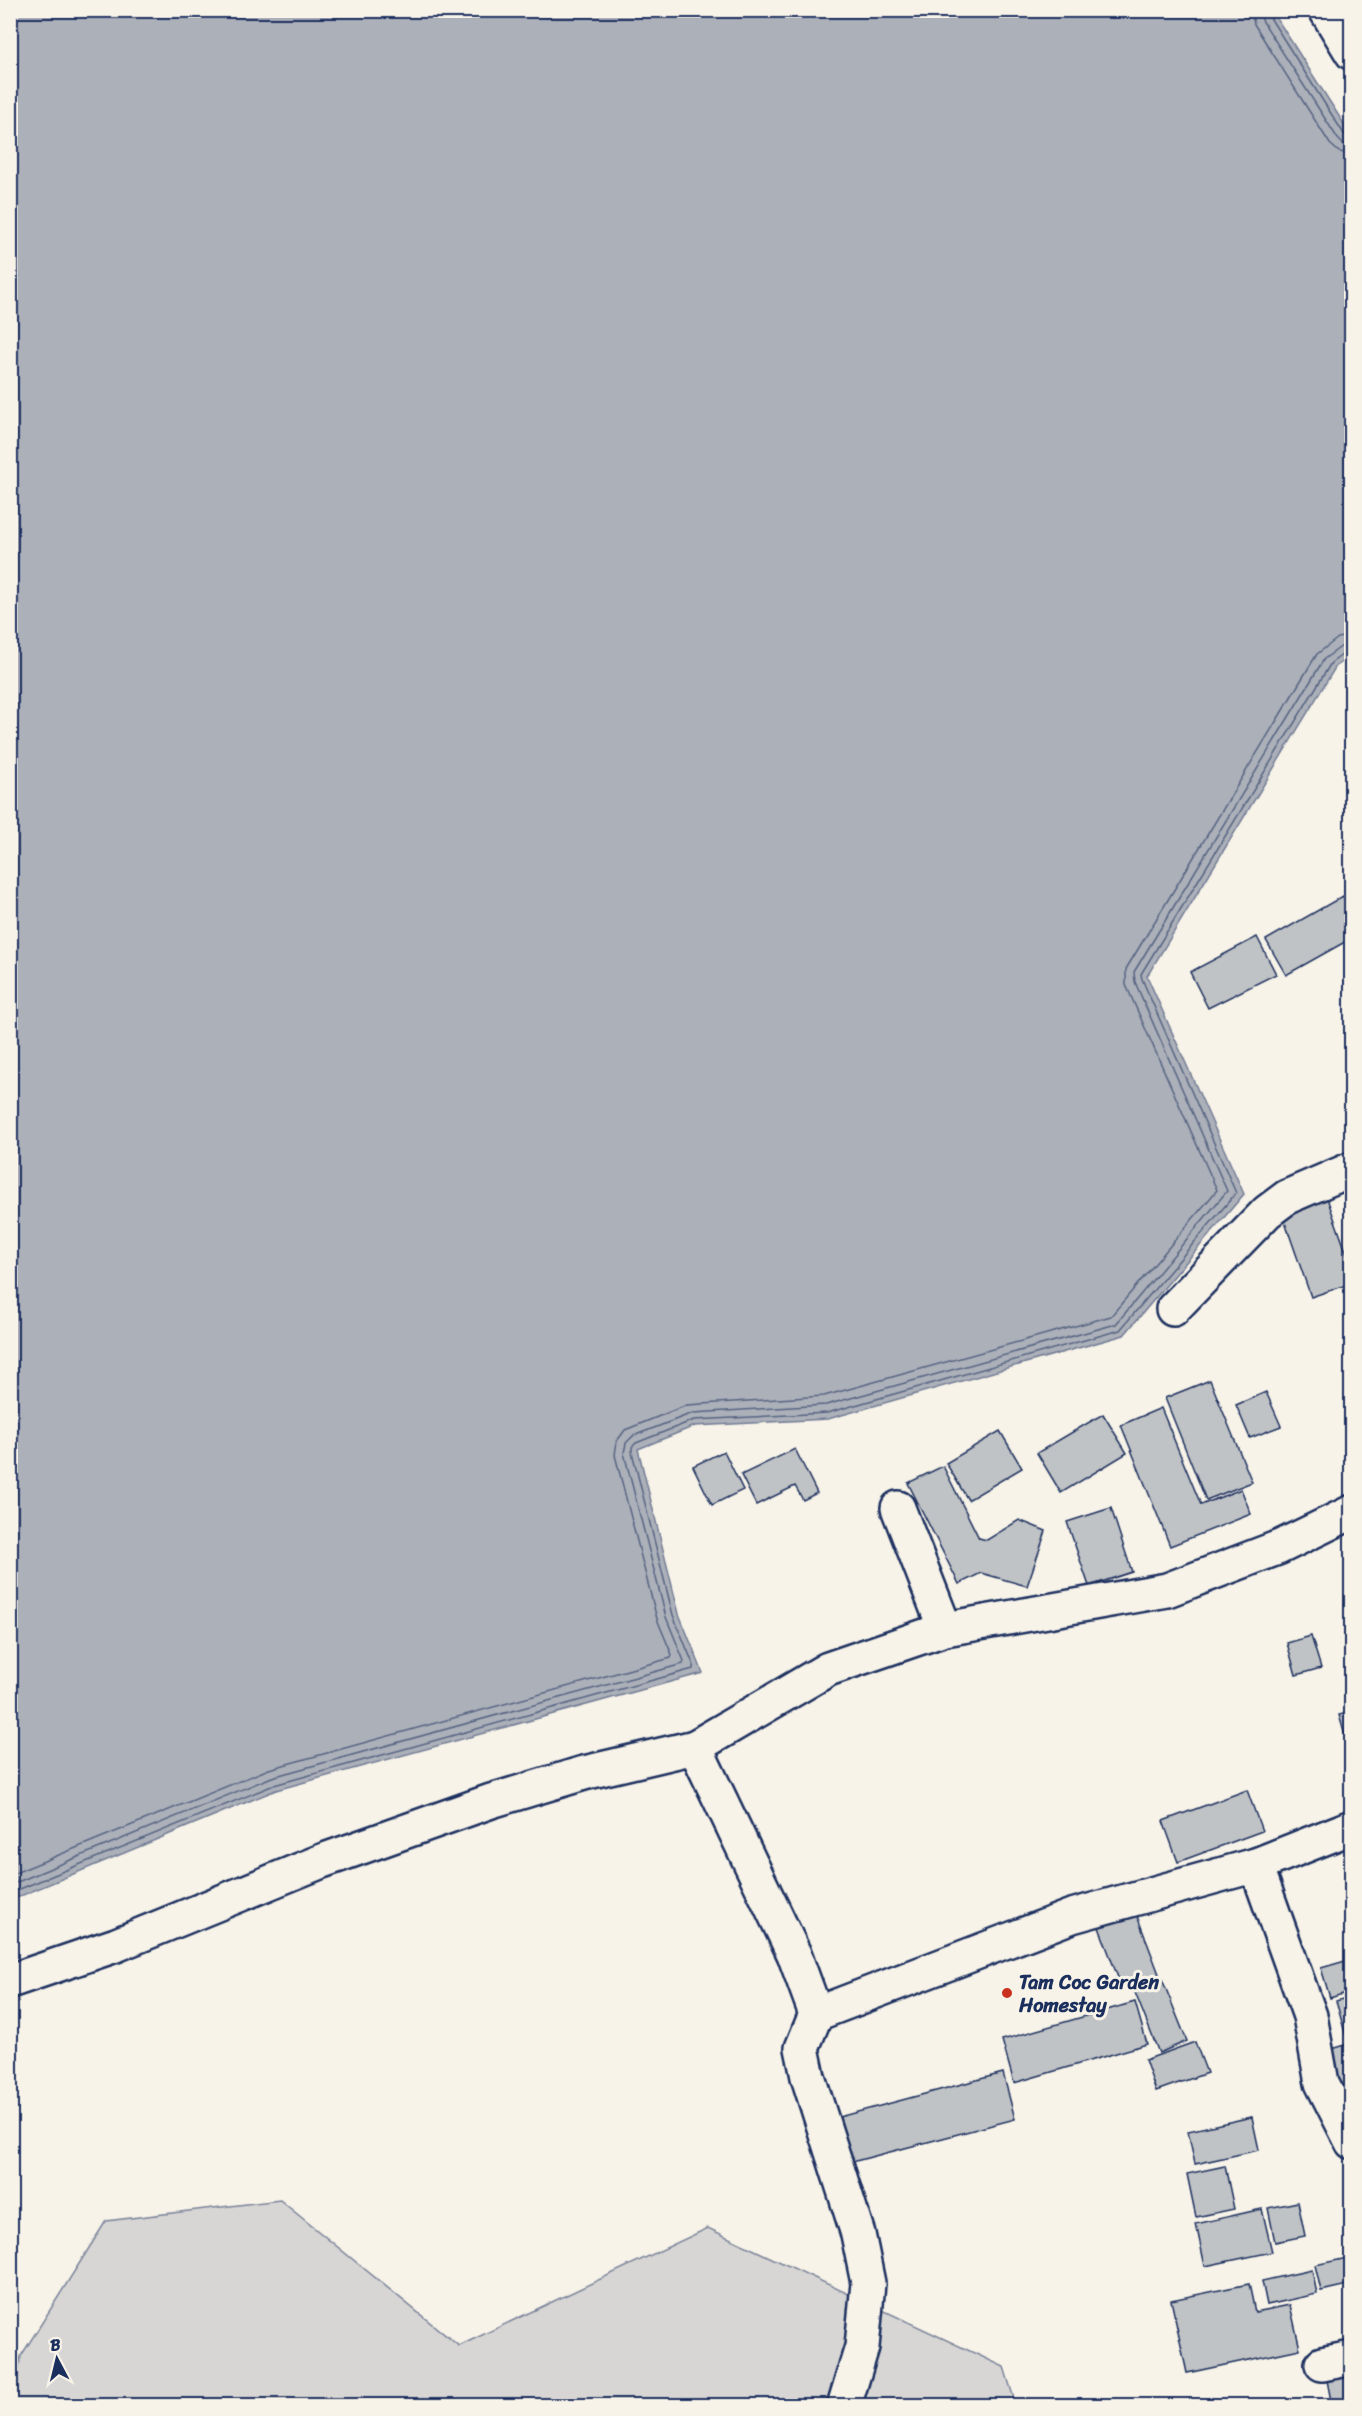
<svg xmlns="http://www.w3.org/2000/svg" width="1362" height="2416" font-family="Sriracha,sans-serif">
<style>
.green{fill:#d7d6d4;stroke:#798299;stroke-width:1.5}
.water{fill:#acb0b9;stroke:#727c95;stroke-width:1.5}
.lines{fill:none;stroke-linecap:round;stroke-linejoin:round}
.shore{stroke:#556382;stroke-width:1.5}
.building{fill:#c0c3c5;stroke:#1b2f5e;stroke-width:1.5}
.street-casing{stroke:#1b2f5e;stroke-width:38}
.street{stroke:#f7f3e8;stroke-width:33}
.poi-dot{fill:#c8321e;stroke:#f7f3e8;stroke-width:2}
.labels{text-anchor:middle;stroke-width:6;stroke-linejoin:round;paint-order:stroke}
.poi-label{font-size:20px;font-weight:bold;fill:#1b2f5e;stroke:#f7f3e8;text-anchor:start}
</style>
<rect width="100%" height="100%" fill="#f7f3e8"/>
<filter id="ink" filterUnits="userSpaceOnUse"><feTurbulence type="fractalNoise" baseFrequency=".0167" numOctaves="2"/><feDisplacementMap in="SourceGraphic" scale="12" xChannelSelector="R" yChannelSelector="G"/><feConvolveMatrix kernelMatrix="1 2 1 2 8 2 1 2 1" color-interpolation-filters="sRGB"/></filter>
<g filter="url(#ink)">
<path class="green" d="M 280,2200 L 459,2346 L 708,2228 L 1004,2367 L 1016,2405 L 11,2406 L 21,2356 L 106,2221 Z"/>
<path class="water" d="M 11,10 L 1272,11 L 1351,135 L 1352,656 L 1336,666 L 1147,976 L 1244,1194 L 1124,1335 L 828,1419 L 695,1426 L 638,1449 L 679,1614 L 703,1673 L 276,1790 L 11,1900 Z"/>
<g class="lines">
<g class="shore">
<path d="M 1251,10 L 1254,24 L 1330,144 L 1339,152 L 1352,154"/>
<path d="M 1260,10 L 1262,20 L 1338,139 L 1343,144 L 1352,145"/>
<path d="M 1268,10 L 1269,16 L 1344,134 L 1352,138"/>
<path d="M 10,1875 L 269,1769 L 671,1658 L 672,1655 L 657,1619 L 615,1455 L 617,1441 L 625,1430 L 687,1405 L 824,1396 L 1111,1316 L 1217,1190 L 1126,985 L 1126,969 L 1317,654 L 1338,638 L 1352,635"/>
<path d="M 10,1885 L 272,1777 L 683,1664 L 684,1661 L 666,1617 L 624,1453 L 626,1443 L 633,1436 L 693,1413 L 826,1405 L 1116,1324 L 1227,1191 L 1135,982 L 1134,972 L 1324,659 L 1342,646 L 1352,644"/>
<path d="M 10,1893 L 274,1785 L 693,1669 L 694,1666 L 673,1615 L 632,1452 L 632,1447 L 636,1443 L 694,1420 L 827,1413 L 1120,1330 L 1236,1193 L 1142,979 L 1141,974 L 1331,663 L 1346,652 L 1352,652"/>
</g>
</g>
<g class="building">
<path d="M 1343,896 L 1352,911 L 1352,938 L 1286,975 L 1266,940 Z"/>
<path d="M 1257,937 L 1276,974 L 1208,1008 L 1190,972 Z"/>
<path d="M 1324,1190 L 1352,1268 L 1352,1283 L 1311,1297 L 1279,1205 Z"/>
<path d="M 1210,1380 L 1252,1482 L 1206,1500 L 1165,1398 Z"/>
<path d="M 1266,1392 L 1281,1426 L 1250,1438 L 1236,1405 Z"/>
<path d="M 1161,1408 L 1201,1505 L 1241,1489 L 1251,1514 L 1170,1546 L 1121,1425 Z"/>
<path d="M 1103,1414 L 1127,1453 L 1061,1493 L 1037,1453 Z"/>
<path d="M 1000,1431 L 1022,1468 L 968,1500 L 946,1463 Z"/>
<path d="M 795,1449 L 817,1493 L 803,1500 L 795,1486 L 756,1505 L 741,1475 Z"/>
<path d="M 724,1451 L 743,1490 L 712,1505 L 693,1466 Z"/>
<path d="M 943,1466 L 979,1538 L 987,1540 L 1019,1520 L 1046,1531 L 1027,1586 L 981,1573 L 959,1584 L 908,1483 Z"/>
<path d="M 1111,1508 L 1132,1572 L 1089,1586 L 1067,1522 Z"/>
<path d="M 1311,1636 L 1321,1668 L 1296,1675 L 1287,1643 Z"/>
<path d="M 1352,1712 L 1352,1759 L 1339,1715 Z"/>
<path d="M 1247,1790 L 1262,1831 L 1178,1862 L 1163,1821 Z"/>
<path d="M 1134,1908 L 1159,1974 L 1122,1988 L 1097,1922 Z"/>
<path d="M 1352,1959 L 1352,1991 L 1330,1998 L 1321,1968 Z"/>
<path d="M 1162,1979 L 1187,2041 L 1159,2053 L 1134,1990 Z"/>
<path d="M 1352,1996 L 1352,2039 L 1347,2040 L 1336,2001 Z"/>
<path d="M 1135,2002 L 1147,2044 L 1014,2083 L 1002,2040 Z"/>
<path d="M 1195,2042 L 1207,2073 L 1156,2091 L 1145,2060 Z"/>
<path d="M 1352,2043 L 1352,2085 L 1333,2090 L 1322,2052 Z"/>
<path d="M 1003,2073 L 1015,2119 L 848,2163 L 835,2118 Z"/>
<path d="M 1252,2117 L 1259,2150 L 1195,2164 L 1188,2131 Z"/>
<path d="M 1225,2166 L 1234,2209 L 1196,2217 L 1187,2174 Z"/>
<path d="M 1298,2202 L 1305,2236 L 1275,2242 L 1268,2208 Z"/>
<path d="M 1262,2209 L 1272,2252 L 1205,2266 L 1196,2224 Z"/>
<path d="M 1352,2257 L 1352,2284 L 1321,2291 L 1315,2265 Z"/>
<path d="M 1312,2270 L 1317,2294 L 1267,2305 L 1262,2281 Z"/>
<path d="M 1249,2284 L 1255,2312 L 1290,2305 L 1300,2349 L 1187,2373 L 1171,2300 Z"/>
<path d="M 1352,2365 L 1352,2406 L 1332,2406 L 1325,2370 Z"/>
</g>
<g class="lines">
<defs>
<g id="street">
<path d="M 1326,10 L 1352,53"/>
<path d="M 1173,1309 L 1267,1212 L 1287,1197 L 1352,1169"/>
<path d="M 898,1508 L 945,1629 L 1167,1590 L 1280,1547 L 1352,1512"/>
<path d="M 695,1747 L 828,1669 L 945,1629"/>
<path d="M 1352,1827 L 1256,1865 L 1310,2016 L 1322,2083 L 1352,2142"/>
<path d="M 10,1981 L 116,1945 L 322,1861 L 491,1801 L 584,1773 L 695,1747 L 794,1954 L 816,2014 L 802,2048 L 808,2077 L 858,2234 L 868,2283 L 862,2347 L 844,2406"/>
<path d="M 816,2014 L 1072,1916 L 1256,1865"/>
<path d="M 1322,2364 L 1352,2358"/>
</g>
</defs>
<use href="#street" class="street-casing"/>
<use href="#street" class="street"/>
</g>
</g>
<circle class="poi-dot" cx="1007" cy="1993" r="6"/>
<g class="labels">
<g class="poi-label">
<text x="1019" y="1989">Tam Coc Garden<tspan x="1019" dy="23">Homestay</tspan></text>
</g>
</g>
<rect width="1362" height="2416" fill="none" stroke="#f7f3e8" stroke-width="36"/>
<rect x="18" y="18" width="1326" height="2380" fill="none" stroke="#1b2f5e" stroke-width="2" filter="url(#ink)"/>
<g transform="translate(57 2359) rotate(353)" stroke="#f7f3e8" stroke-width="4.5" paint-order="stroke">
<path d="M0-4.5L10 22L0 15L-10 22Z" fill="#1b2f5e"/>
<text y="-9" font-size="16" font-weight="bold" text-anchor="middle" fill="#1b2f5e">B</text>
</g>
</svg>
